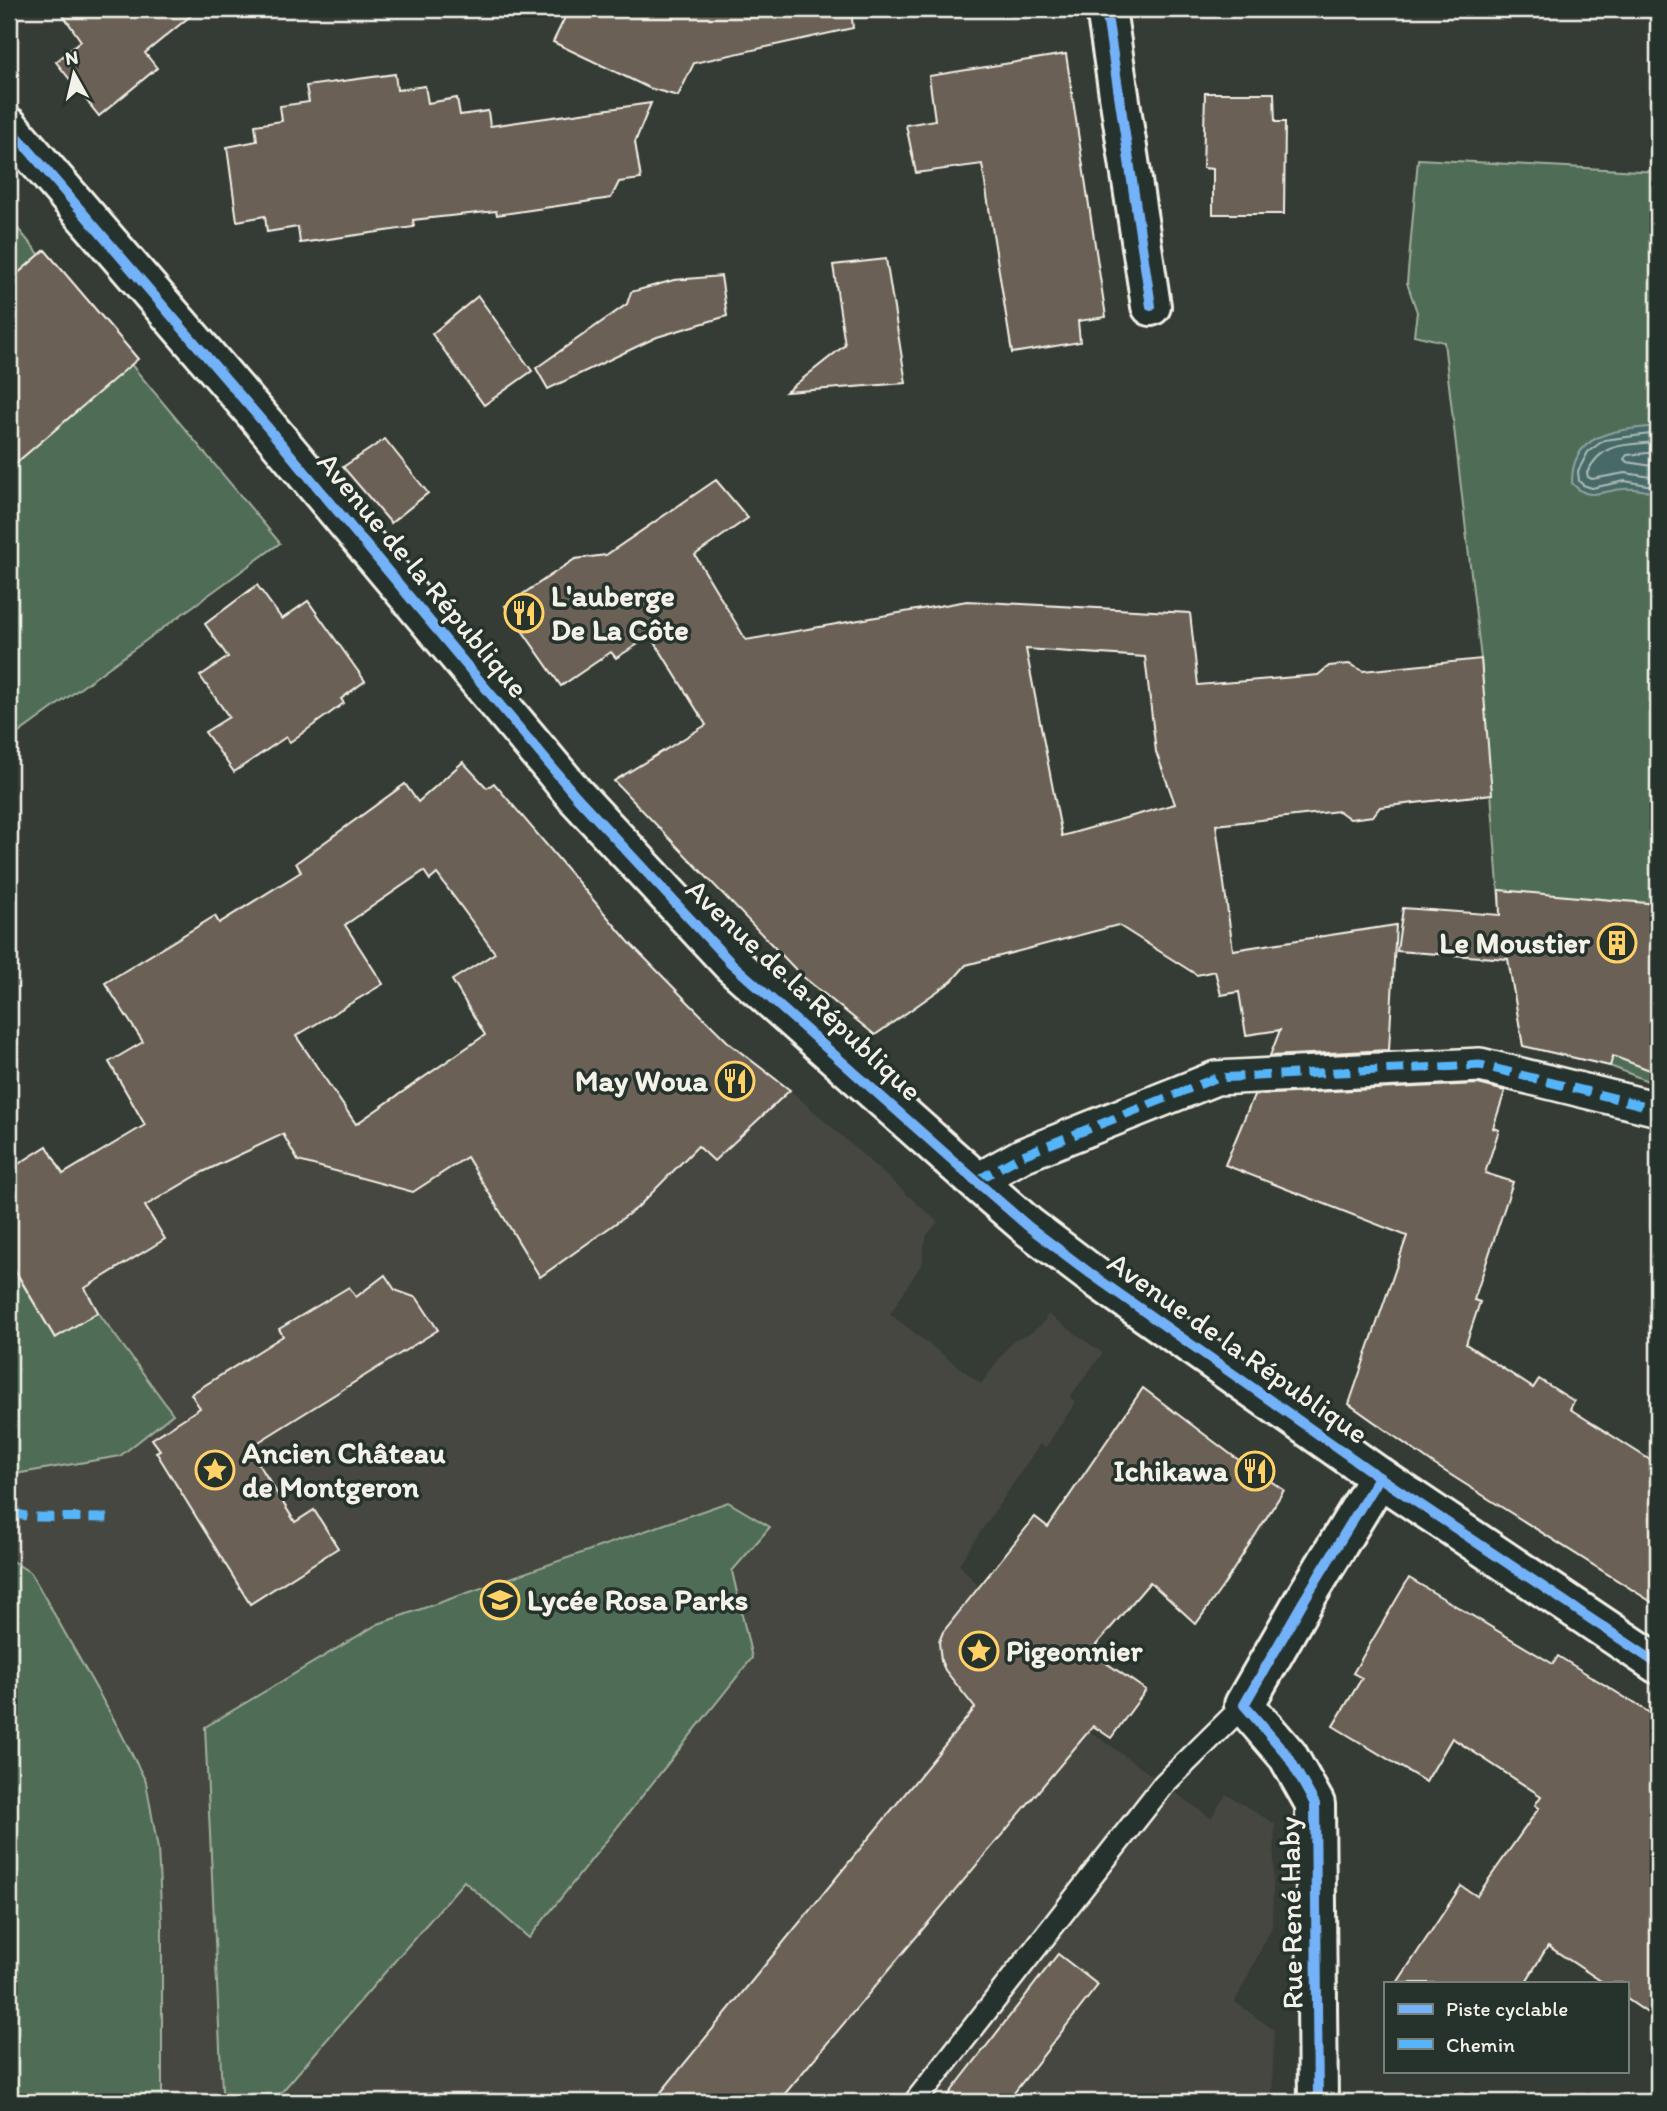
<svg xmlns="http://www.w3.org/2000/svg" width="1667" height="2111" font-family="Itim,sans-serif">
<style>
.built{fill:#44473f}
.green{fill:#506d56;stroke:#a2af9f;stroke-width:2}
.water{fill:#466b69;stroke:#8ca19c;stroke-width:2}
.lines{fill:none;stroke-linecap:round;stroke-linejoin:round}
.shore{stroke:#aebbb5;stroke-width:2}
.building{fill:#6b6055;stroke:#f4f1e8;stroke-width:2;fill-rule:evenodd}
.service-casing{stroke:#f4f1e8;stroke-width:26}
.pedestrian-casing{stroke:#f4f1e8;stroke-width:38}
.minor-casing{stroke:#f4f1e8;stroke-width:44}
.secondary-casing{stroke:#f4f1e8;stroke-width:44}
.service{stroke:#26332d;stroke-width:21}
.pedestrian{stroke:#26332d;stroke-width:33}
.minor{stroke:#26332d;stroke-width:38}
.secondary{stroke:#26332d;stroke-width:38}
.quiet{stroke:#56b5f8;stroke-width:9;stroke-dasharray:18 9;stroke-linecap:butt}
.cycleway-casing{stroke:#26332d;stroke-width:15}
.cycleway{stroke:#73b2f8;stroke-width:10}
.labels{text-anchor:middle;stroke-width:7;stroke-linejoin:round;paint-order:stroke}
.street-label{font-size:30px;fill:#f4f1e8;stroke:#26332d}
.poi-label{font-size:30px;font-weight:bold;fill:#f4f1e8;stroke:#26332d;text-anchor:start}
</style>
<rect width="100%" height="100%" fill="#343c35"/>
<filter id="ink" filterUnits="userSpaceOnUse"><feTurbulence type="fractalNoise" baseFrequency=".0143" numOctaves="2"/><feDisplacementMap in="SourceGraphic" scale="14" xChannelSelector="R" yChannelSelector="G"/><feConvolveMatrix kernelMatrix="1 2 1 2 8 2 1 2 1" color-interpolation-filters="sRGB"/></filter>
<g filter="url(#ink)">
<path class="built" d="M 280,1045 L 293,1067 L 311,1057 L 361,1132 L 434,1087 L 540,1276 L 649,1198 L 699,1147 L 715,1161 L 790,1090 L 938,1222 L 927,1235 L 923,1252 L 923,1262 L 890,1314 L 981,1384 L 1013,1340 L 1029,1334 L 1042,1324 L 1048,1314 L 1103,1353 L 1070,1397 L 1076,1402 L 1045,1448 L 1040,1444 L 959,1564 L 1023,1636 L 1033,1690 L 1211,1818 L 1226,1794 L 1275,1824 L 1272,1927 L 1235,2002 L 1274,2030 L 1272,2102 L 9,2102 L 9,1170 L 47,1146 L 63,1173 Z"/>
<g class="green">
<path d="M 1418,159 L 1658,172 L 1658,1085 L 1610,1066 L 1523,1046 L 1499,899 L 1481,659 L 1444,342 L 1414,335 L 1417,312 L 1407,283 Z"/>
<path d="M 9,218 L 280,543 L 9,740 Z"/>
<path d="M 11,1265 L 55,1338 L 98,1312 L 173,1414 L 120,1456 L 9,1475 L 9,1267 Z"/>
<path d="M 728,1502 L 770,1527 L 732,1571 L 752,1658 L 529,1938 L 464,1881 L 273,2102 L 238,2102 L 222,2091 L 205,1727 L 378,1624 Z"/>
<path d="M 9,1559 L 31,1573 L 118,1727 L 146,1782 L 158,1849 L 162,1924 L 162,2102 L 9,2102 Z"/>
</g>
<path class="water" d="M 1658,426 L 1658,494 C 1647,491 1636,488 1624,489 C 1602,490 1589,503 1572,483 C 1571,431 1619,430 1658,426 Z"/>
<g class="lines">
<g class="shore">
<path d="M 1658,433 L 1604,440 L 1588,452 L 1578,471 L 1579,481 L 1583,485 L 1592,488 L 1625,481 L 1658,487"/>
<path d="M 1658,442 C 1627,445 1602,441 1587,473 L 1588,477 L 1592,479 L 1625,473 L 1658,478"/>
<path d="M 1658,452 L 1627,455 L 1624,459 L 1627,462 L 1658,467"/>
</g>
</g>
<g class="building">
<path d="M 59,9 L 199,9 L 145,53 L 157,68 L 99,116 L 56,62 L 81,41 Z"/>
<path d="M 569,9 L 851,9 L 853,28 L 694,63 L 678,96 L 649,88 L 553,42 Z"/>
<path d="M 1066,54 L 1106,317 L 1078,321 L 1080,342 L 1012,353 L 982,164 L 916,173 L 906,125 L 935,120 L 929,76 Z"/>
<path d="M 395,74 L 397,90 L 425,86 L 428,103 L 457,98 L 460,115 L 488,111 L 490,126 L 651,103 L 635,142 L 641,179 L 619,182 L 611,198 L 497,215 L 496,211 L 413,220 L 414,227 L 300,243 L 298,227 L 267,232 L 265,216 L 237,221 L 227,147 L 257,141 L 255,125 L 282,121 L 280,106 L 309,102 L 306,86 Z"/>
<path d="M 1205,93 L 1274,93 L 1275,122 L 1285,122 L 1284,214 L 1213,214 L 1213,169 L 1203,168 Z"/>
<path d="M 45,250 L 138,359 L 9,469 L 9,281 Z"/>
<path d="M 886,259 L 906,383 L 786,392 L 845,345 L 833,265 Z"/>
<path d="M 721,276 L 727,316 L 657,337 L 548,389 L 536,368 L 627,304 L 631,292 L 674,280 Z"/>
<path d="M 478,296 L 532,371 L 484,405 L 432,334 Z"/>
<path d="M 385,439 L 428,493 L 391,523 L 343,467 Z"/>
<path d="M 716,480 L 748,518 L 695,555 L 746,640 L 967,601 L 1190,613 L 1198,685 L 1318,675 L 1329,666 L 1349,664 L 1363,671 L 1481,659 L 1492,794 L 1380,807 L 1373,816 L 1350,819 L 1339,811 L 1216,825 L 1233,950 L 1396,925 L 1389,1050 L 1270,1056 L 1280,1030 L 1246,1035 L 1239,992 L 1221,995 L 1215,971 L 1197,975 L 1118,925 L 966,965 L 952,981 L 875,1035 L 802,976 L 614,781 L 706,725 L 651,636 L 616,658 L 611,652 L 561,686 L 505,606 L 575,559 L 606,555 ZM 1026,649 L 1145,657 L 1156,752 L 1175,804 L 1062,836 Z"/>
<path d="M 257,585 L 282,619 L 308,601 L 365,681 L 341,699 L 344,703 L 290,742 L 286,737 L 234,772 L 205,732 L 229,717 L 200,676 L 228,657 L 205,624 Z"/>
<path d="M 463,762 L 487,788 L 494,783 L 628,941 L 681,995 L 730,1044 L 790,1090 L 714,1161 L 698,1146 L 637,1208 L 540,1277 L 467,1157 L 413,1192 L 298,1161 L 283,1134 L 203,1172 L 145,1206 L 165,1239 L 85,1288 L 98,1312 L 55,1338 L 9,1260 L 9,1235 L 12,1219 L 9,1214 L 9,1170 L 47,1146 L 63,1174 L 145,1125 L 109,1062 L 143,1042 L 105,983 L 215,916 L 219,923 L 301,872 L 296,863 L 405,784 L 418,802 ZM 424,871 L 430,880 L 437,874 L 495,953 L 452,980 L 485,1035 L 356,1124 L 296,1036 L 383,984 L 345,925 Z"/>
<path d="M 1499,890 L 1658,904 L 1658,1073 L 1613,1056 L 1610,1066 L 1523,1046 L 1508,959 L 1397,951 L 1403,908 L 1500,915 Z"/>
<path d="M 1478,1084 L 1505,1091 L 1493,1128 L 1499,1130 L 1485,1173 L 1513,1182 L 1474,1300 L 1480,1302 L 1466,1344 L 1533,1388 L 1539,1379 L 1574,1401 L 1570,1409 L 1658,1465 L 1658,1606 L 1435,1465 L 1349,1404 L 1407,1236 L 1225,1165 L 1254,1095 Z"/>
<path d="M 385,1275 L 395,1290 L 417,1298 L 438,1330 L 249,1448 L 295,1522 L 314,1510 L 338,1548 L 250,1604 L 156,1452 L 160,1450 L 152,1439 L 200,1408 L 191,1394 L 283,1336 L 279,1329 L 349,1287 L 356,1297 Z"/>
<path d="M 1143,1388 L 1233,1456 L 1284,1490 L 1223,1586 L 1196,1624 L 1150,1582 L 1090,1652 L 1146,1690 L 1111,1738 L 1093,1726 L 778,2102 L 653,2102 L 975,1708 L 945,1670 L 941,1661 L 939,1642 L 943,1632 L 1035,1517 L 1048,1527 Z"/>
<path d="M 1409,1578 L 1553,1664 L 1558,1656 L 1658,1718 L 1658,2020 L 1627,1999 L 1627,1983 L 1604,1983 L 1548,1946 L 1525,1983 L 1397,1983 L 1461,1886 L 1477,1896 L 1539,1808 L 1535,1805 L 1541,1796 L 1452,1738 L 1426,1782 L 1333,1726 L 1362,1678 L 1353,1673 Z"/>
<path d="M 1058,1954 L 1098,1985 L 1007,2102 L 943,2102 Z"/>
</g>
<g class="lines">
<defs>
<path id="service" d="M 915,2102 L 1164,1784 L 1244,1705"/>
<path id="pedestrian" d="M 976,1181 L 1023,1155 L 1216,1078 L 1480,1065 L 1658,1109"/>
<g id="minor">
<path d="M 1106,9 L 1151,306"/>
<path d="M 1318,2102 L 1315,1804 L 1288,1756 L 1244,1705 L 1303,1602 L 1379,1477"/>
</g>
<path id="secondary" d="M 9,127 L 269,429 L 575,795 L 731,963 L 976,1181 L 1029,1227 L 1091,1274 L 1379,1477 L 1658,1664"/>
</defs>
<use href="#service" class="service-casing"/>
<use href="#pedestrian" class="pedestrian-casing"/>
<use href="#minor" class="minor-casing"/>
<use href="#secondary" class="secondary-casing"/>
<use href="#service" class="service"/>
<use href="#pedestrian" class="pedestrian"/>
<use href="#minor" class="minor"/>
<use href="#secondary" class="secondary"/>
<g class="quiet">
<path d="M 976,1181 L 1023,1155 L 1216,1078 L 1480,1065 L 1658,1109"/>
<path d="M 9,1512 L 30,1517 L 114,1518"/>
</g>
<defs>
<g id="cycleway">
<path d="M 1106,9 L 1151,306"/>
<path d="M 9,127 L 269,429 L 575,795 L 731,963 L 976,1181 L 1029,1227 L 1091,1274 L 1379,1477 L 1658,1664"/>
<path d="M 1318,2102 L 1315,1804 L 1288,1756 L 1244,1705 L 1303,1602 L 1379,1477"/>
</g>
</defs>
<use href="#cycleway" class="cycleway-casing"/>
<use href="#cycleway" class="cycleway"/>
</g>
</g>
<defs>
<symbol id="restaurant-ring" viewBox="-11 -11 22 22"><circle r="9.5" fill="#26332d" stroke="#ffd166" stroke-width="1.5"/><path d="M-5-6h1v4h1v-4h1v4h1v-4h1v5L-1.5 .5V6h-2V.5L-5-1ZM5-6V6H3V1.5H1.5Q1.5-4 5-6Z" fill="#ffd166"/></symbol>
<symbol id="building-ring" viewBox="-11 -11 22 22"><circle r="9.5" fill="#26332d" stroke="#ffd166" stroke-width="1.5"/><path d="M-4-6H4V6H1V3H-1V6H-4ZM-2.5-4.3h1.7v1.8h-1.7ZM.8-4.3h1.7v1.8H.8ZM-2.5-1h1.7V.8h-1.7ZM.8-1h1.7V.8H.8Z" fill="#ffd166"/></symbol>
<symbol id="sight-ring" viewBox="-11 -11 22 22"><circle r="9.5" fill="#26332d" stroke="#ffd166" stroke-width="1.5"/><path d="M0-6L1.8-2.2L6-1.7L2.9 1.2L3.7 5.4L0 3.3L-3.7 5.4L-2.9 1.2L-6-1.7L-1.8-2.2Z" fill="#ffd166"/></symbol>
<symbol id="school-ring" viewBox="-11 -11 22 22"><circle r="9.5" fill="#26332d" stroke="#ffd166" stroke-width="1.5"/><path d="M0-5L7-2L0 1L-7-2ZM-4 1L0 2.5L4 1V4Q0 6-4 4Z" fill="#ffd166"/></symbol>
</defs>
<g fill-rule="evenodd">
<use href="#restaurant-ring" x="502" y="591" width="44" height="44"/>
<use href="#building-ring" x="1595" y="921" width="44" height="44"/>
<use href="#restaurant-ring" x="713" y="1059" width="44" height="44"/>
<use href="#sight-ring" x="193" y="1448" width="44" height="44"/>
<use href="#restaurant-ring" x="1233" y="1449" width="44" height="44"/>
<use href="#school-ring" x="478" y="1578" width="44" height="44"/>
<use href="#sight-ring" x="957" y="1629" width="44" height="44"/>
</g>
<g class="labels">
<g class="street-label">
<text transform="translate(423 575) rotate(50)" y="10">Avenue de la République</text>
<text transform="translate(804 990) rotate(43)" y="10">Avenue de la République</text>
<text transform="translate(1238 1348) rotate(35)" y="10">Avenue de la République</text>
<text transform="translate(1291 1913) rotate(-91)" y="10">Rue René Haby</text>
</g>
<g class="poi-label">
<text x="551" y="606">L'auberge<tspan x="551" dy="34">De La Côte</tspan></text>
<text x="1590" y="953" text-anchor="end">Le Moustier</text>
<text x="708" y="1091" text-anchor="end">May Woua</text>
<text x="242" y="1463">Ancien Château<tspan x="242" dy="34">de Montgeron</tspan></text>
<text x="1228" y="1481" text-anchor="end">Ichikawa</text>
<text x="527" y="1610">Lycée Rosa Parks</text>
<text x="1006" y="1661">Pigeonnier</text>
</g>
</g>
<rect width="1667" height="2111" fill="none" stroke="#26332d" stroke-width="35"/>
<rect x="18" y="18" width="1632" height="2076" fill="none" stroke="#f4f1e8" stroke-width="2.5" filter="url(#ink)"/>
<rect x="1384" y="1982" width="245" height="91" fill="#26332d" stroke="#787f78" stroke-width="2"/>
<rect x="1398" y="2004" width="35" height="10" fill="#73b2f8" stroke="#787f78" stroke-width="2"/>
<text x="1446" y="2016" font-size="21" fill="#f4f1e8">Piste cyclable</text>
<rect x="1398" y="2039" width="35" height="10" fill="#56b5f8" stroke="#787f78" stroke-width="2"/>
<text x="1446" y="2052" font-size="21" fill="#f4f1e8">Chemin</text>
<g transform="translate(74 74) rotate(352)" stroke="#26332d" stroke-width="5" paint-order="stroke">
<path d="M0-5L12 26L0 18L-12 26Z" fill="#f4f1e8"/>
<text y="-10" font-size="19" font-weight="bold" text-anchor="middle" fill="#f4f1e8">N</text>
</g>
</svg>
